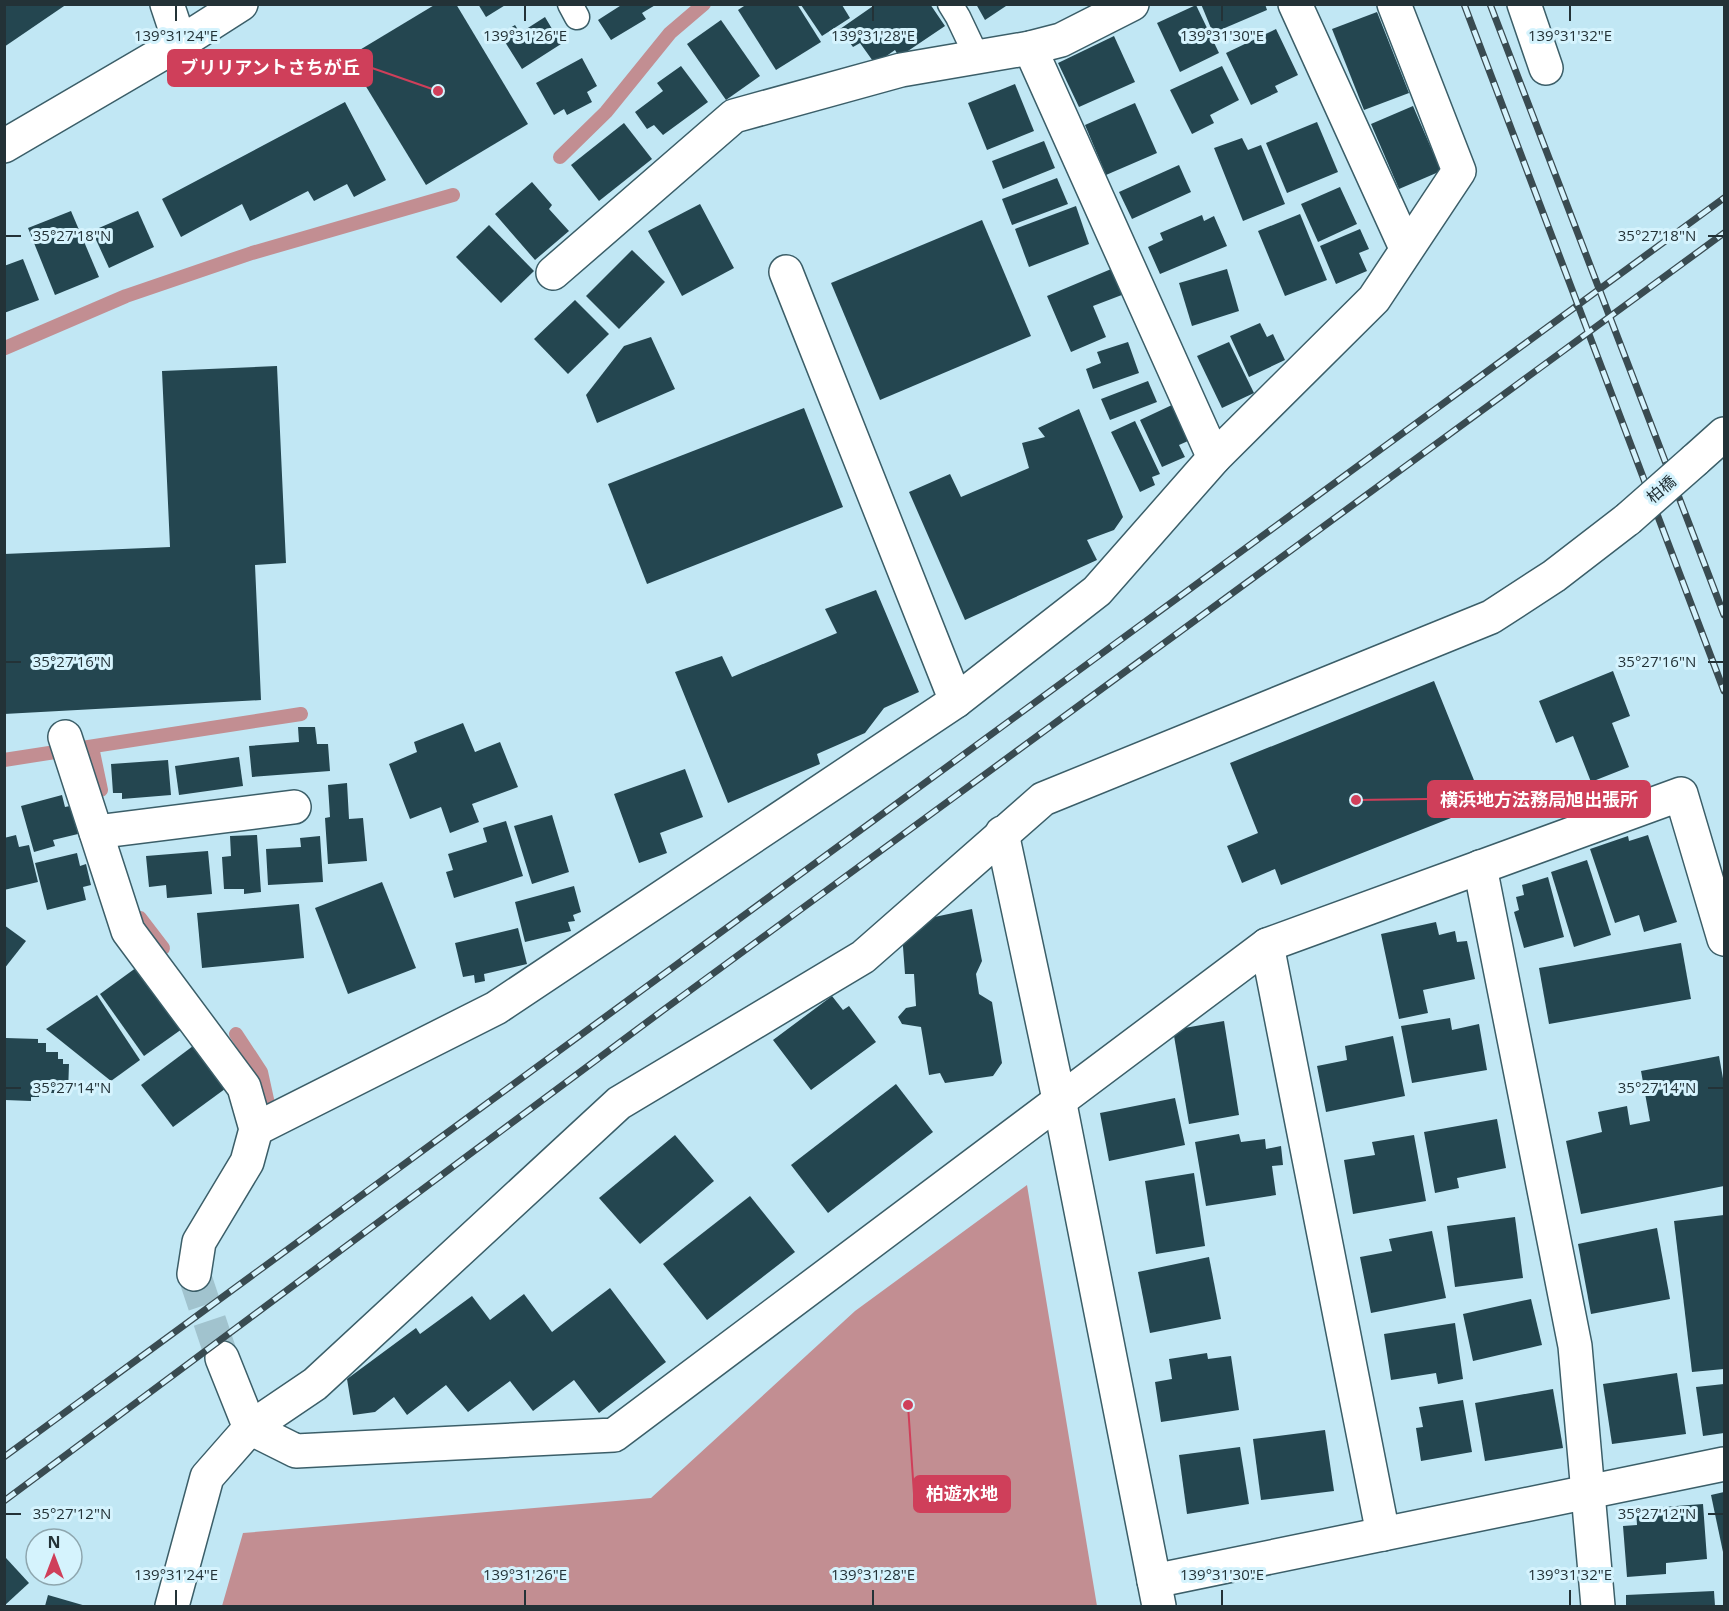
<svg xmlns="http://www.w3.org/2000/svg" width="1729" height="1611" font-family="'Open Sans','Noto Sans JP',sans-serif">
<style>
.water{fill:#c28e92}
.lines{fill:none;stroke-linecap:round;stroke-linejoin:round}
.stream{stroke:#c28e92;stroke-width:14}
.building{fill:#244650}
.street-tunnel{stroke:#a1c3ce;stroke-width:33;stroke-dasharray:33 16;stroke-linecap:butt}
.lane-casing{stroke:#3b5e68;stroke-width:27}
.street-casing{stroke:#3b5e68;stroke-width:36}
.secondary-casing{stroke:#3b5e68;stroke-width:36}
.lane{stroke:#fff;stroke-width:24}
.street{stroke:#fff;stroke-width:33}
.secondary{stroke:#fff;stroke-width:33}
.rail-casing{stroke:#394b51;stroke-width:7}
.rail{stroke:#d5f3fd;stroke-width:4.5;stroke-dasharray:14;stroke-linecap:butt}
.street-bridge-casing{stroke:#3b5e68;stroke-width:36;stroke-linecap:butt}
.street-bridge{stroke:#fff;stroke-width:33}
.ticks{fill:none;stroke:#233237;stroke-width:2}
.labels{text-anchor:middle;stroke-width:6;stroke-linejoin:round;paint-order:stroke}
.street-label{font-size:16px;fill:#233237;stroke:#d5f3fd}
.ticks-label{font-size:15px;text-anchor:middle;fill:#233237;stroke:#d5f3fd;stroke-width:6;stroke-linejoin:round;paint-order:stroke}
.leader{fill:none;stroke:#cf3f5a;stroke-width:2}
.callout-dot{fill:#cf3f5a;stroke:#d5f3fd;stroke-width:2}
.callout{fill:#cf3f5a;stroke:#cf3f5a;stroke-width:2}
.callout-label{font-size:18px;text-anchor:middle;font-weight:bold;fill:#fff}
</style>
<rect width="100%" height="100%" fill="#c1e7f4"/>
<path class="water" d="M 1027,1185 L 1097,1606 L 222,1606 L 243,1533 L 651,1498 L 855,1311 Z"/>
<g class="lines">
<g class="stream">
<path d="M 560,157 L 606,112 L 670,33 L 704,4"/>
<path d="M 5,348 L 126,296 L 252,253 L 453,195"/>
<path d="M 92,747 L 101,790"/>
<path d="M 4,760 L 301,714"/>
<path d="M 140,918 L 163,948"/>
<path d="M 236,1034 L 261,1072 L 268,1104"/>
</g>
</g>
<g class="building">
<path d="M 4,4 L 67,4 L 4,47 Z"/>
<path d="M 436,4 L 456,4 L 528,124 L 426,185 L 348,57 Z"/>
<path d="M 478,4 L 507,4 L 486,17 Z"/>
<path d="M 623,4 L 657,4 L 642,13 L 646,19 L 611,40 L 598,20 Z"/>
<path d="M 747,4 L 797,4 L 821,42 L 776,70 L 738,10 Z"/>
<path d="M 876,4 L 930,4 L 945,26 L 899,57 L 895,50 L 875,64 L 860,43 L 853,47 L 840,29 Z"/>
<path d="M 976,4 L 1009,4 L 985,20 Z"/>
<path d="M 1201,4 L 1265,4 L 1267,10 L 1213,33 Z"/>
<path d="M 801,5 L 842,5 L 850,18 L 822,36 Z"/>
<path d="M 1196,5 L 1219,53 L 1180,72 L 1157,23 Z"/>
<path d="M 1377,12 L 1409,93 L 1364,110 L 1332,29 Z"/>
<path d="M 545,17 L 561,44 L 522,69 L 500,34 L 515,25 L 520,33 Z"/>
<path d="M 721,20 L 760,76 L 726,100 L 687,44 Z"/>
<path d="M 1276,29 L 1298,75 L 1275,86 L 1278,92 L 1251,105 L 1226,53 Z"/>
<path d="M 1114,36 L 1135,82 L 1079,107 L 1058,63 Z"/>
<path d="M 582,58 L 597,86 L 587,92 L 592,102 L 567,115 L 564,109 L 554,115 L 536,83 Z"/>
<path d="M 681,66 L 708,102 L 663,135 L 654,125 L 647,129 L 635,112 L 663,91 L 657,83 Z"/>
<path d="M 1222,66 L 1239,100 L 1210,115 L 1214,123 L 1192,134 L 1170,90 Z"/>
<path d="M 1015,84 L 1034,131 L 987,150 L 968,103 Z"/>
<path d="M 345,102 L 386,180 L 354,197 L 347,184 L 314,201 L 308,191 L 250,221 L 242,204 L 181,237 L 162,199 Z"/>
<path d="M 1135,103 L 1157,153 L 1106,175 L 1085,125 Z"/>
<path d="M 1413,106 L 1441,171 L 1399,189 L 1371,124 Z"/>
<path d="M 1317,122 L 1338,172 L 1287,193 L 1266,143 Z"/>
<path d="M 624,123 L 652,159 L 599,201 L 571,165 Z"/>
<path d="M 1242,138 L 1248,150 L 1261,145 L 1285,204 L 1243,221 L 1214,148 Z"/>
<path d="M 1044,141 L 1055,168 L 1003,189 L 992,161 Z"/>
<path d="M 1179,165 L 1191,192 L 1132,219 L 1119,192 Z"/>
<path d="M 1057,178 L 1068,204 L 1012,225 L 1002,199 Z"/>
<path d="M 532,182 L 552,205 L 549,209 L 569,231 L 535,260 L 495,214 Z"/>
<path d="M 1340,187 L 1357,224 L 1318,242 L 1301,204 Z"/>
<path d="M 700,204 L 734,268 L 682,296 L 648,231 Z"/>
<path d="M 1076,206 L 1089,244 L 1029,267 L 1015,229 Z"/>
<path d="M 71,211 L 99,277 L 55,295 L 28,228 Z"/>
<path d="M 138,211 L 154,247 L 109,268 L 92,231 Z"/>
<path d="M 1300,214 L 1327,280 L 1285,296 L 1258,231 Z"/>
<path d="M 1202,215 L 1204,221 L 1214,216 L 1227,246 L 1160,274 L 1148,247 L 1163,240 L 1160,233 Z"/>
<path d="M 982,220 L 1031,336 L 880,400 L 831,283 Z"/>
<path d="M 489,225 L 534,271 L 501,303 L 456,257 Z"/>
<path d="M 1360,229 L 1369,249 L 1359,253 L 1367,271 L 1336,284 L 1320,246 Z"/>
<path d="M 632,250 L 665,282 L 619,329 L 586,296 Z"/>
<path d="M 23,259 L 39,300 L 4,313 L 4,266 Z"/>
<path d="M 1116,267 L 1127,293 L 1093,306 L 1106,337 L 1071,352 L 1047,296 Z"/>
<path d="M 1227,269 L 1239,311 L 1192,326 L 1179,283 Z"/>
<path d="M 575,300 L 609,334 L 568,374 L 534,339 Z"/>
<path d="M 1260,323 L 1267,337 L 1273,334 L 1285,360 L 1249,377 L 1230,336 Z"/>
<path d="M 651,337 L 675,389 L 597,423 L 586,395 L 624,346 Z"/>
<path d="M 1128,342 L 1139,373 L 1093,389 L 1086,369 L 1101,363 L 1097,352 Z"/>
<path d="M 1229,342 L 1254,393 L 1222,408 L 1197,356 Z"/>
<path d="M 277,366 L 286,563 L 255,565 L 261,700 L 4,714 L 4,554 L 170,547 L 162,371 Z"/>
<path d="M 1148,381 L 1157,402 L 1110,420 L 1101,399 Z"/>
<path d="M 1172,405 L 1188,441 L 1179,445 L 1185,457 L 1162,467 L 1140,420 Z"/>
<path d="M 804,408 L 843,507 L 647,584 L 608,484 Z"/>
<path d="M 1079,409 L 1123,517 L 1114,530 L 1087,540 L 1097,560 L 965,620 L 909,492 L 950,474 L 961,497 L 1029,468 L 1022,443 L 1045,437 L 1038,428 Z"/>
<path d="M 1135,421 L 1160,474 L 1152,477 L 1155,485 L 1140,492 L 1111,432 Z"/>
<path d="M 876,590 L 919,692 L 884,708 L 865,733 L 817,754 L 820,764 L 728,803 L 675,672 L 722,656 L 732,677 L 837,633 L 825,609 Z"/>
<path d="M 1613,671 L 1630,716 L 1612,723 L 1629,767 L 1591,782 L 1573,736 L 1556,743 L 1539,701 Z"/>
<path d="M 1434,681 L 1484,805 L 1281,885 L 1275,869 L 1242,883 L 1227,846 L 1258,833 L 1230,763 Z"/>
<path d="M 463,723 L 475,752 L 500,742 L 518,787 L 472,804 L 479,822 L 450,833 L 441,807 L 410,819 L 389,764 L 417,752 L 414,742 Z"/>
<path d="M 298,727 L 315,727 L 317,744 L 328,744 L 330,771 L 252,777 L 249,746 L 299,742 Z"/>
<path d="M 239,757 L 243,786 L 179,795 L 175,766 Z"/>
<path d="M 168,760 L 171,795 L 122,799 L 122,793 L 113,793 L 111,764 Z"/>
<path d="M 685,769 L 703,817 L 660,833 L 667,853 L 639,863 L 614,794 Z"/>
<path d="M 347,783 L 349,819 L 363,818 L 367,861 L 328,864 L 325,818 L 330,817 L 328,785 Z"/>
<path d="M 62,795 L 65,807 L 70,806 L 78,834 L 53,840 L 55,846 L 34,852 L 21,806 Z"/>
<path d="M 552,815 L 569,872 L 532,884 L 514,826 Z"/>
<path d="M 506,821 L 523,876 L 454,898 L 446,872 L 453,870 L 448,854 L 487,842 L 483,828 Z"/>
<path d="M 16,835 L 19,847 L 29,845 L 38,882 L 4,890 L 4,838 Z"/>
<path d="M 257,835 L 261,892 L 244,894 L 244,889 L 224,889 L 222,857 L 231,856 L 230,836 Z"/>
<path d="M 1648,835 L 1677,922 L 1644,932 L 1639,915 L 1615,923 L 1590,849 L 1628,836 L 1629,841 Z"/>
<path d="M 320,836 L 323,882 L 268,885 L 266,849 L 301,847 L 300,838 Z"/>
<path d="M 208,851 L 212,894 L 167,898 L 166,885 L 149,887 L 146,856 Z"/>
<path d="M 77,853 L 80,866 L 86,864 L 91,885 L 83,887 L 86,900 L 47,910 L 35,863 Z"/>
<path d="M 1587,860 L 1611,935 L 1574,947 L 1551,872 Z"/>
<path d="M 1548,877 L 1564,937 L 1524,948 L 1514,912 L 1519,910 L 1516,897 L 1524,895 L 1522,885 Z"/>
<path d="M 382,882 L 416,968 L 348,994 L 315,908 Z"/>
<path d="M 574,886 L 581,912 L 573,915 L 575,921 L 568,922 L 571,931 L 525,942 L 515,902 Z"/>
<path d="M 299,904 L 304,958 L 202,968 L 197,913 Z"/>
<path d="M 972,909 L 982,961 L 976,974 L 979,994 L 992,1002 L 1002,1063 L 993,1076 L 945,1083 L 940,1073 L 929,1075 L 921,1027 L 902,1024 L 898,1017 L 906,1008 L 916,1006 L 914,974 L 905,974 L 902,933 L 911,922 Z"/>
<path d="M 1436,922 L 1439,935 L 1455,931 L 1457,942 L 1467,941 L 1475,979 L 1423,990 L 1428,1013 L 1399,1019 L 1381,934 Z"/>
<path d="M 4,925 L 26,941 L 4,969 Z"/>
<path d="M 518,928 L 527,964 L 484,974 L 485,981 L 475,983 L 474,975 L 463,977 L 455,943 Z"/>
<path d="M 1681,943 L 1691,999 L 1549,1024 L 1539,968 Z"/>
<path d="M 144,962 L 189,1024 L 144,1056 L 100,994 Z"/>
<path d="M 97,995 L 140,1060 L 111,1081 L 46,1029 Z"/>
<path d="M 832,996 L 843,1010 L 849,1006 L 876,1042 L 811,1090 L 773,1040 Z"/>
<path d="M 1450,1018 L 1452,1030 L 1479,1024 L 1487,1070 L 1412,1083 L 1401,1026 Z"/>
<path d="M 1224,1021 L 1239,1115 L 1189,1124 L 1173,1030 Z"/>
<path d="M 1393,1036 L 1405,1096 L 1326,1112 L 1317,1066 L 1347,1060 L 1345,1046 Z"/>
<path d="M 6,1038 L 38,1039 L 38,1043 L 46,1043 L 46,1052 L 58,1052 L 58,1059 L 63,1059 L 63,1064 L 69,1064 L 68,1093 L 39,1093 L 39,1097 L 31,1097 L 31,1101 L 5,1100 Z"/>
<path d="M 197,1043 L 229,1086 L 173,1127 L 141,1085 Z"/>
<path d="M 1719,1056 L 1724,1084 L 1724,1186 L 1581,1214 L 1566,1141 L 1602,1132 L 1598,1112 L 1627,1106 L 1630,1125 L 1650,1121 L 1641,1071 Z"/>
<path d="M 896,1084 L 933,1132 L 828,1213 L 791,1165 Z"/>
<path d="M 1175,1098 L 1185,1145 L 1109,1161 L 1100,1113 Z"/>
<path d="M 1497,1119 L 1506,1168 L 1457,1178 L 1459,1188 L 1435,1193 L 1424,1132 Z"/>
<path d="M 1239,1134 L 1241,1142 L 1265,1139 L 1266,1149 L 1281,1146 L 1283,1165 L 1272,1166 L 1276,1195 L 1206,1206 L 1195,1142 Z"/>
<path d="M 675,1135 L 714,1181 L 640,1244 L 599,1198 Z"/>
<path d="M 1414,1135 L 1426,1201 L 1353,1214 L 1344,1160 L 1375,1155 L 1372,1142 Z"/>
<path d="M 1194,1173 L 1205,1246 L 1156,1254 L 1145,1181 Z"/>
<path d="M 750,1196 L 795,1252 L 707,1320 L 663,1264 Z"/>
<path d="M 1724,1215 L 1724,1369 L 1692,1372 L 1674,1221 Z"/>
<path d="M 1515,1217 L 1523,1278 L 1455,1287 L 1447,1226 Z"/>
<path d="M 1657,1228 L 1670,1299 L 1591,1314 L 1578,1244 Z"/>
<path d="M 1432,1231 L 1446,1298 L 1371,1313 L 1360,1257 L 1392,1251 L 1389,1239 Z"/>
<path d="M 1209,1257 L 1221,1319 L 1150,1333 L 1138,1272 Z"/>
<path d="M 610,1288 L 666,1362 L 599,1413 L 574,1380 L 533,1411 L 510,1381 L 468,1412 L 446,1385 L 407,1415 L 394,1397 L 375,1412 L 353,1415 L 347,1379 L 416,1328 L 420,1334 L 472,1296 L 490,1320 L 524,1294 L 552,1332 Z"/>
<path d="M 1531,1299 L 1542,1345 L 1473,1361 L 1463,1314 Z"/>
<path d="M 1455,1323 L 1463,1379 L 1438,1384 L 1436,1373 L 1391,1380 L 1384,1334 Z"/>
<path d="M 1207,1353 L 1208,1359 L 1231,1356 L 1239,1410 L 1161,1422 L 1155,1382 L 1172,1379 L 1169,1359 Z"/>
<path d="M 1677,1373 L 1686,1434 L 1612,1444 L 1603,1384 Z"/>
<path d="M 1724,1384 L 1724,1433 L 1703,1436 L 1696,1387 Z"/>
<path d="M 1553,1389 L 1563,1448 L 1485,1461 L 1475,1403 Z"/>
<path d="M 1463,1400 L 1472,1452 L 1421,1461 L 1416,1428 L 1423,1427 L 1419,1407 Z"/>
<path d="M 1325,1430 L 1334,1491 L 1261,1500 L 1253,1439 Z"/>
<path d="M 1240,1447 L 1249,1504 L 1187,1514 L 1179,1455 Z"/>
<path d="M 1724,1492 L 1724,1552 L 1723,1552 L 1711,1495 Z"/>
<path d="M 1703,1504 L 1707,1559 L 1666,1563 L 1666,1574 L 1627,1577 L 1623,1526 L 1637,1525 L 1636,1509 Z"/>
<path d="M 6,1558 L 29,1583 L 4,1606 L 4,1559 Z"/>
<path d="M 1714,1591 L 1715,1606 L 1626,1606 L 1626,1595 Z"/>
<path d="M 48,1595 L 86,1606 L 45,1606 Z"/>
</g>
<g class="lines">
<path class="street-tunnel" d="M 194,1274 L 222,1358"/>
<defs>
<g id="lane">
<path d="M 570,4 L 577,17"/>
<path d="M 950,4 L 958,17 L 977,57"/>
</g>
<g id="street">
<path d="M 167,4 L 180,43"/>
<path d="M 1295,4 L 1406,248"/>
<path d="M 1524,4 L 1546,68"/>
<path d="M 1030,48 L 1214,458"/>
<path d="M 786,272 L 956,701"/>
<path d="M 553,273 L 734,116 L 901,70 L 1030,48 L 1061,40 L 1132,4"/>
<path d="M 1695,460 L 1724,434"/>
<path d="M 65,737 L 128,931 L 244,1087 L 256,1129 L 247,1162 L 199,1242 L 194,1274"/>
<path d="M 96,832 L 294,807"/>
<path d="M 1480,867 L 1575,1346 L 1598,1606"/>
<path d="M 1267,945 L 1383,1534"/>
<path d="M 256,1129 L 496,1008 L 956,701 L 1097,591 L 1214,458 L 1374,299 L 1459,171 L 1394,4"/>
<path d="M 250,1428 L 296,1451 L 614,1435 L 1267,945 L 1681,794 L 1724,939"/>
<path d="M 250,1428 L 315,1384 L 619,1103 L 863,957 L 1043,799 L 1491,617 L 1554,576 L 1628,519"/>
<path d="M 1154,1581 L 1724,1464"/>
<path d="M 172,1606 L 207,1477 L 250,1428 L 222,1358"/>
</g>
<g id="secondary">
<path d="M 4,146 L 180,43 L 241,4"/>
<path d="M 1002,833 L 1059,1099 L 1159,1606"/>
</g>
</defs>
<use href="#lane" class="lane-casing"/>
<use href="#street" class="street-casing"/>
<use href="#secondary" class="secondary-casing"/>
<use href="#lane" class="lane"/>
<use href="#street" class="street"/>
<use href="#secondary" class="secondary"/>
<defs>
<g id="rail">
<path d="M 1464,4 L 1724,691"/>
<path d="M 1490,4 L 1724,615"/>
<path d="M 4,1457 L 1724,198"/>
<path d="M 4,1501 L 662,1011 L 1724,233"/>
</g>
</defs>
<use href="#rail" class="rail-casing"/>
<use href="#rail" class="rail"/>
<defs>
<path id="street-bridge" d="M 1628,519 L 1695,460"/>
</defs>
<use href="#street-bridge" class="street-bridge-casing"/>
<use href="#street-bridge" class="street-bridge"/>
</g>
<path class="ticks" d="M 176,6 L 176,21M 525,6 L 525,21M 873,6 L 873,21M 1222,6 L 1222,21M 1570,6 L 1570,21M 6,236 L 21,236M 1708,236 L 1723,236M 6,662 L 21,662M 1708,662 L 1723,662M 6,1088 L 21,1088M 1708,1088 L 1723,1088M 6,1514 L 21,1514M 1708,1514 L 1723,1514M 176,1590 L 176,1605M 525,1590 L 525,1605M 873,1590 L 873,1605M 1222,1590 L 1222,1605M 1570,1590 L 1570,1605"/>
<g class="labels">
<g class="street-label">
<text transform="translate(1661 489) rotate(-41)" y="6">柏橋</text>
</g>
</g>
<g class="ticks-label">
<text x="176" y="41">139°31'24"E</text>
<text x="525" y="41">139°31'26"E</text>
<text x="873" y="41">139°31'28"E</text>
<text x="1222" y="41">139°31'30"E</text>
<text x="1570" y="41">139°31'32"E</text>
<text x="72" y="241">35°27'18"N</text>
<text x="1657" y="241">35°27'18"N</text>
<text x="72" y="667">35°27'16"N</text>
<text x="1657" y="667">35°27'16"N</text>
<text x="72" y="1093">35°27'14"N</text>
<text x="1657" y="1093">35°27'14"N</text>
<text x="72" y="1519">35°27'12"N</text>
<text x="1657" y="1519">35°27'12"N</text>
<text x="176" y="1580">139°31'24"E</text>
<text x="525" y="1580">139°31'26"E</text>
<text x="873" y="1580">139°31'28"E</text>
<text x="1222" y="1580">139°31'30"E</text>
<text x="1570" y="1580">139°31'32"E</text>
</g>
<path class="leader" d="M438 91L372 68M1356 800L1428 799M908 1405L914 1494"/>
<g class="callout-dot">
<circle cx="438" cy="91" r="6"/>
<circle cx="1356" cy="800" r="6"/>
<circle cx="908" cy="1405" r="6"/>
</g>
<g class="callout">
<rect x="168" y="50" width="204" height="36" rx="6"/>
<rect x="1428" y="781" width="222" height="36" rx="6"/>
<rect x="914" y="1476" width="96" height="36" rx="6"/>
</g>
<g class="callout-label">
<text x="270" y="74">ブリリアントさちが丘</text>
<text x="1539" y="806">横浜地方法務局旭出張所</text>
<text x="962" y="1500">柏遊水地</text>
</g>
<rect width="1729" height="1611" fill="none" stroke="#233237" stroke-width="12"/>
<g transform="translate(54 1557)"><circle r="28" fill="#d5f3fd" stroke="#8ea6ae" stroke-width="1.5"/>
<path d="M0-4.5L10 22L0 15L-10 22Z" fill="#cf3f5a"/>
<text y="-9" font-size="16" font-weight="bold" text-anchor="middle" fill="#233237">N</text>
</g>
</svg>
